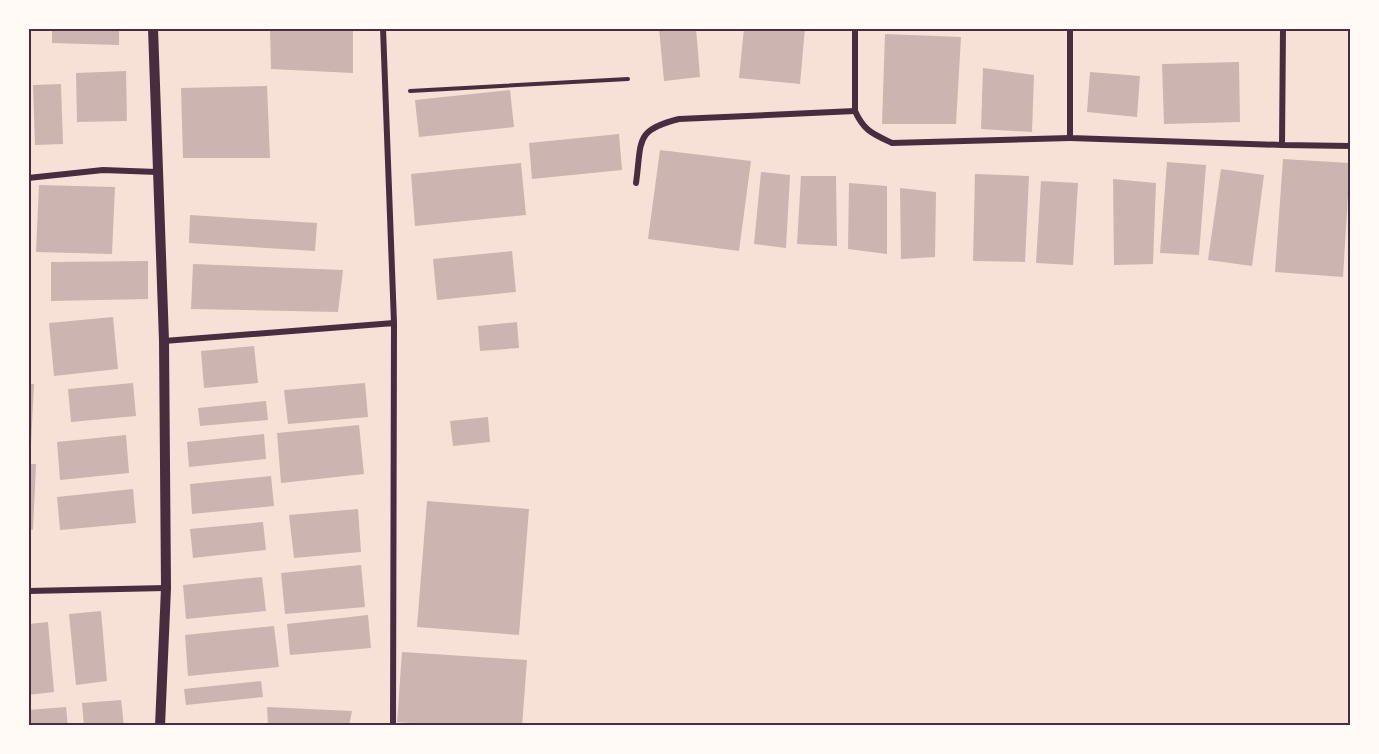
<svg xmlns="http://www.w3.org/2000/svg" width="1379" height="754" font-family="Karla,sans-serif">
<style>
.building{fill:#ccb4b1}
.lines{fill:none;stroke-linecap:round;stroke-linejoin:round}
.path{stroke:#4a2c40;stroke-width:4}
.minor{stroke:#4a2c40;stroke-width:6}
.tertiary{stroke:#4a2c40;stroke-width:10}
.neatline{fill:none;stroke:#4a2c40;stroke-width:2}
</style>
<rect width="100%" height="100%" fill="#f7e1d7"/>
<g class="building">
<path d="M 52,28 L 119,28 L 119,45 L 52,43 Z"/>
<path d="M 270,28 L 353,28 L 353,73 L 271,69 Z"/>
<path d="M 659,28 L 696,28 L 700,77 L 664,81 Z"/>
<path d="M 744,28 L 805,28 L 800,84 L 739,78 Z"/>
<path d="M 885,34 L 961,37 L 956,124 L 882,124 Z"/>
<path d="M 1239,62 L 1240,122 L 1164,124 L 1162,64 Z"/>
<path d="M 983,68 L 1034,75 L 1032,132 L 981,129 Z"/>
<path d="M 126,71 L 127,121 L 77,122 L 76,73 Z"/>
<path d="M 1090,72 L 1140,76 L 1137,117 L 1087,112 Z"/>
<path d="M 61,84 L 63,144 L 35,145 L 33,85 Z"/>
<path d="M 267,86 L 270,158 L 183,158 L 181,88 Z"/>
<path d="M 510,90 L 514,127 L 419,137 L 415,100 Z"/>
<path d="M 619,134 L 622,170 L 532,179 L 529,143 Z"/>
<path d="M 660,150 L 751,161 L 739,251 L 648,239 Z"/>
<path d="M 1283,159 L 1350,163 L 1343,277 L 1275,272 Z"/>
<path d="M 1167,162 L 1206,165 L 1199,255 L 1160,253 Z"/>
<path d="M 521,163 L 526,215 L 415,226 L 411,174 Z"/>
<path d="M 1221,169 L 1264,175 L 1252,266 L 1208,260 Z"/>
<path d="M 761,172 L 790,175 L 786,248 L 754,244 Z"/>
<path d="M 975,174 L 1029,176 L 1025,262 L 973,261 Z"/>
<path d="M 801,176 L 836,176 L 837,246 L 797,244 Z"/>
<path d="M 1113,179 L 1156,183 L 1153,264 L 1114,265 Z"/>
<path d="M 1041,181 L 1078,183 L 1073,265 L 1036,263 Z"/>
<path d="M 849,183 L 887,186 L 887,254 L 848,249 Z"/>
<path d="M 39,185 L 115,187 L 112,254 L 36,252 Z"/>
<path d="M 900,188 L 936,192 L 935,257 L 901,259 Z"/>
<path d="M 190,215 L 317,223 L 315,251 L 189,243 Z"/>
<path d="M 512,251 L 516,292 L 437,300 L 433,259 Z"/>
<path d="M 148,261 L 148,299 L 51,301 L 51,262 Z"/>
<path d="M 193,264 L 343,270 L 338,312 L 191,309 Z"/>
<path d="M 113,317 L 118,369 L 54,376 L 49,323 Z"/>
<path d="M 517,322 L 519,348 L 480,351 L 478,326 Z"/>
<path d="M 254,346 L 258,383 L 204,388 L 201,351 Z"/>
<path d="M 133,383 L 136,416 L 71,422 L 68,389 Z"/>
<path d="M 365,383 L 368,417 L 288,424 L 284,390 Z"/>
<path d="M 28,384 L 34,384 L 31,445 L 28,445 Z"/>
<path d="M 266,401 L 268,420 L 200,426 L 198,408 Z"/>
<path d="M 488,417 L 490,442 L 453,446 L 450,421 Z"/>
<path d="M 359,425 L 364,474 L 281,483 L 277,433 Z"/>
<path d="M 264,434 L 266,459 L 189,467 L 187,442 Z"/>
<path d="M 126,435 L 129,473 L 60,480 L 57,442 Z"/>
<path d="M 28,464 L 36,464 L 33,530 L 28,529 Z"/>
<path d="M 271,476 L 274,506 L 192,514 L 190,484 Z"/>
<path d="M 133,489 L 136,523 L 60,530 L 57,497 Z"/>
<path d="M 427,501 L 529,509 L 519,635 L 417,627 Z"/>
<path d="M 358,509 L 361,552 L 294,558 L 289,515 Z"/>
<path d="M 263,522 L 266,550 L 193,558 L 190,529 Z"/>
<path d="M 361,565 L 365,607 L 285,614 L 281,573 Z"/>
<path d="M 262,577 L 266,611 L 186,619 L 183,585 Z"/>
<path d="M 101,611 L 107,681 L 76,685 L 69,614 Z"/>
<path d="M 368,615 L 371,648 L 290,655 L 287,624 Z"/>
<path d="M 48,622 L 54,692 L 28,695 L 28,624 Z"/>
<path d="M 274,626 L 279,667 L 188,676 L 185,635 Z"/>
<path d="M 402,652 L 527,660 L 522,726 L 448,726 L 397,722 Z"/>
<path d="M 261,681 L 263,697 L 186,705 L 184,689 Z"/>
<path d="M 121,700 L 124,726 L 84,726 L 82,703 Z"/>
<path d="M 66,707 L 68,726 L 28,726 L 28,710 Z"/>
<path d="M 267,707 L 352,711 L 349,726 L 268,726 Z"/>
</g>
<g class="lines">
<path class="path" d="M 410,91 L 628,79"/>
<g class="minor">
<path d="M 383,28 L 394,323"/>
<path d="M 855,28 L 855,111 C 864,131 873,134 892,143 L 1070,138"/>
<path d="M 1070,28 L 1070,138 L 1282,145"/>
<path d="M 1283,28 L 1282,145 L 1350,146"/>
<path d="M 28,178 L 103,170 L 157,172"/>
<path d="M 636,183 C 642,141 634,130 679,119 L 855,111"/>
<path d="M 164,341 L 394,323 L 393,726"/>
<path d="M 28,591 L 166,588"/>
</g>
<path class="tertiary" d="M 153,28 L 164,341 L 166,588 L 160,726"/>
</g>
<rect width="1379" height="754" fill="none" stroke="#fffaf5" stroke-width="60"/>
<rect x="30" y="30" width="1319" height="694" class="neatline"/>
</svg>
